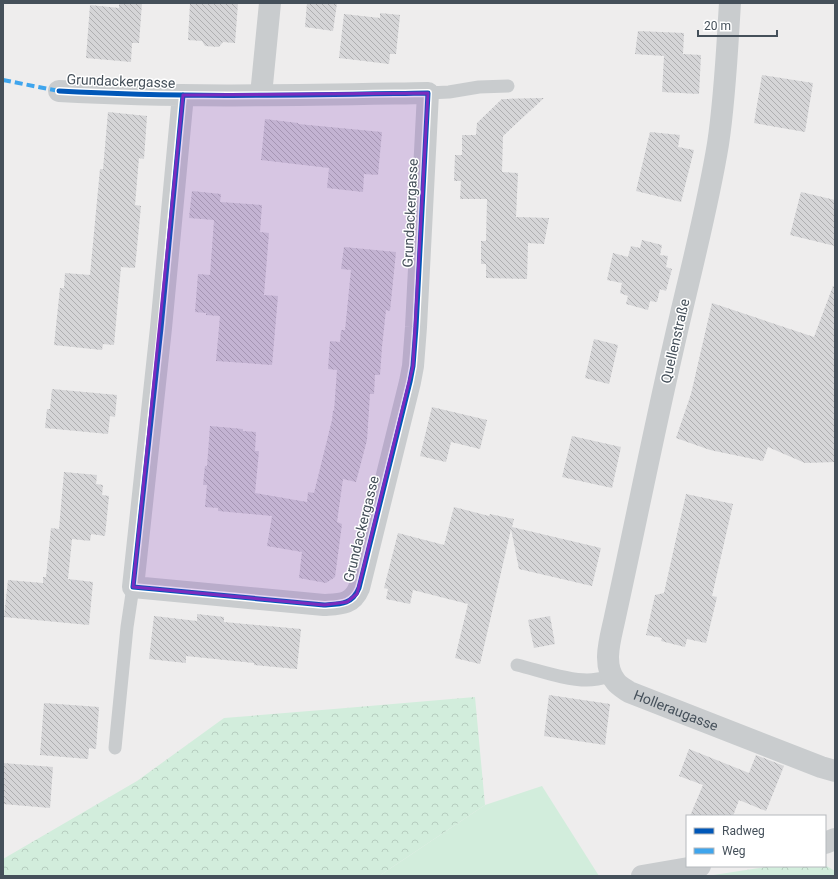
<svg xmlns="http://www.w3.org/2000/svg" width="838" height="879" font-family="Roboto,sans-serif">
<style>
.green{fill:#d2eddc}
.forest{fill:url(#forest-crowns)}
.building{fill:url(#building-back-hatch)}
.lines{fill:none;stroke-linecap:round;stroke-linejoin:round}
.service{stroke:#c9ccce;stroke-width:13}
.minor{stroke:#c9ccce;stroke-width:22}
.quiet{stroke:#3fa5ed;stroke-width:4;stroke-dasharray:8 4;stroke-linecap:butt}
.cycleway-casing{stroke:#fff;stroke-width:8}
.cycleway{stroke:#0057b8;stroke-width:5}
.marked{fill:#7b2cbf;fill-opacity:0.2;stroke:#7b2cbf;stroke-width:3;stroke-linejoin:round}
.labels{text-anchor:middle;stroke-width:3;stroke-linejoin:round;paint-order:stroke}
.street-label{font-size:14px;fill:#45505a;stroke:#fff}
</style>
<defs>
<pattern id="forest-crowns" width="20" height="18" patternUnits="userSpaceOnUse"><rect width="20" height="18" fill="#d2eddc"/><path d="M2 6a3 3 0 1 1 6 0M12 15a3 3 0 1 1 6 0" fill="none" stroke="#b6cdbf"/></pattern>
<pattern id="building-back-hatch" width="6" height="6" patternUnits="userSpaceOnUse"><rect width="6" height="6" fill="#d5d5d7"/><path d="M-1 5l2 2M0 0l6 6M5-1l2 2" fill="none" stroke="#afafb1"/></pattern>
</defs>
<rect width="100%" height="100%" fill="#eeeded"/>
<path class="green" d="M 542,786 L 599,876 L 379,876 L 485,805 Z"/>
<g class="forest">
<path d="M 475,697 L 485,805 L 379,876 L 3,876 L 3,859 L 137,781 L 224,718 L 334,709 Z"/>
<path d="M 825,865 L 835,871 L 835,876 L 707,876 L 772,866 L 825,866 Z"/>
</g>
<g class="building">
<path d="M 119,3 L 142,3 L 139,43 L 132,43 L 131,62 L 86,58 L 90,5 L 119,8 Z"/>
<path d="M 190,3 L 238,3 L 235,43 L 223,42 L 219,47 L 205,46 L 202,41 L 188,40 Z"/>
<path d="M 307,3 L 337,3 L 333,31 L 305,27 Z"/>
<path d="M 380,13 L 400,15 L 396,54 L 390,54 L 389,64 L 339,58 L 344,14 L 380,18 Z"/>
<path d="M 638,31 L 684,33 L 683,54 L 701,55 L 699,94 L 662,92 L 664,56 L 635,54 Z"/>
<path d="M 762,75 L 813,83 L 805,132 L 754,123 Z"/>
<path d="M 544,98 L 503,136 L 502,172 L 518,173 L 516,217 L 549,218 L 544,244 L 528,243 L 527,279 L 486,278 L 486,264 L 481,264 L 481,241 L 486,241 L 487,199 L 460,199 L 461,181 L 454,181 L 455,155 L 462,155 L 462,135 L 476,135 L 477,123 L 502,99 Z"/>
<path d="M 108,112 L 147,116 L 144,159 L 139,158 L 135,205 L 141,206 L 135,268 L 121,267 L 114,345 L 103,344 L 102,350 L 54,345 L 60,288 L 64,288 L 65,273 L 90,275 L 100,169 L 103,169 Z"/>
<path d="M 265,119 L 298,123 L 298,124 L 382,132 L 378,175 L 364,174 L 363,192 L 327,188 L 329,168 L 261,160 Z"/>
<path d="M 650,132 L 680,135 L 678,147 L 694,150 L 681,202 L 636,191 Z"/>
<path d="M 192,191 L 221,194 L 220,202 L 262,205 L 260,232 L 269,233 L 264,295 L 278,296 L 272,365 L 216,361 L 220,316 L 206,315 L 206,313 L 195,312 L 198,274 L 210,275 L 214,220 L 189,218 Z"/>
<path d="M 801,192 L 835,200 L 835,246 L 790,235 Z"/>
<path d="M 642,240 L 662,245 L 660,255 L 668,256 L 666,267 L 672,269 L 666,291 L 660,289 L 657,302 L 650,301 L 648,310 L 626,304 L 628,296 L 620,293 L 622,283 L 607,280 L 613,253 L 628,257 L 631,246 L 640,248 Z"/>
<path d="M 344,247 L 396,252 L 390,311 L 386,310 L 382,347 L 380,375 L 375,375 L 374,394 L 370,394 L 367,440 L 356,482 L 343,479 L 337,522 L 342,524 L 335,577 L 326,583 L 299,578 L 302,552 L 267,546 L 272,516 L 218,511 L 218,508 L 205,507 L 207,485 L 203,485 L 205,466 L 207,466 L 210,426 L 243,429 L 243,431 L 256,432 L 255,451 L 259,451 L 255,493 L 307,502 L 308,492 L 314,493 L 332,420 L 333,410 L 334,411 L 337,370 L 328,369 L 330,341 L 340,342 L 341,330 L 345,330 L 351,270 L 341,269 Z"/>
<path d="M 833,286 L 835,287 L 835,462 L 805,463 L 768,447 L 763,461 L 710,450 L 676,438 L 691,394 L 712,303 L 814,337 Z"/>
<path d="M 594,339 L 618,345 L 609,384 L 585,378 Z"/>
<path d="M 52,389 L 117,395 L 115,417 L 110,416 L 108,434 L 45,428 L 47,409 L 50,409 Z"/>
<path d="M 432,407 L 487,420 L 480,449 L 451,442 L 446,462 L 420,456 Z"/>
<path d="M 572,436 L 621,447 L 612,488 L 562,477 Z"/>
<path d="M 64,472 L 97,475 L 96,484 L 103,485 L 102,495 L 109,496 L 105,536 L 91,534 L 90,541 L 72,539 L 68,579 L 93,582 L 89,625 L 4,617 L 8,580 L 43,583 L 43,577 L 46,577 L 51,528 L 59,529 Z"/>
<path d="M 686,494 L 733,504 L 712,596 L 717,597 L 706,643 L 687,639 L 685,647 L 661,641 L 662,638 L 646,635 L 655,595 L 664,593 Z"/>
<path d="M 454,507 L 489,516 L 490,514 L 514,519 L 512,527 L 601,548 L 592,586 L 519,569 L 511,529 L 480,664 L 455,658 L 468,604 L 413,590 L 410,604 L 386,599 L 388,589 L 384,588 L 398,533 L 444,545 Z"/>
<path d="M 197,614 L 224,617 L 224,622 L 301,629 L 297,669 L 254,665 L 254,663 L 186,656 L 186,663 L 149,659 L 154,616 L 197,621 Z"/>
<path d="M 550,616 L 555,644 L 534,648 L 528,620 Z"/>
<path d="M 549,695 L 610,704 L 605,745 L 544,736 Z"/>
<path d="M 44,703 L 99,707 L 96,749 L 89,748 L 88,759 L 40,755 Z"/>
<path d="M 689,749 L 749,773 L 756,755 L 784,766 L 766,811 L 739,800 L 733,816 L 690,816 L 703,785 L 679,776 Z"/>
<path d="M 3,763 L 53,767 L 50,808 L 3,804 Z"/>
</g>
<g class="lines">
<g class="service">
<path d="M 428,93 L 449,92 L 479,87 L 508,86"/>
<path d="M 517,665 C 538,670 565,680 587,680 C 596,680 604,678 612,676"/>
<path d="M 115,748 L 127,627 L 133,587"/>
</g>
<g class="minor">
<path id="s1" d="M 730,3 C 727,50 725,98 718,144 C 707,211 689,277 674,344 C 653,435 635,526 615,617 C 611,637 601,665 616,682 C 619,686 625,689 629,692 L 821,767 L 835,771"/>
<path d="M 59,91 C 182,98 305,95 428,93 L 416,327 L 413,366 L 410,382 L 359,588 C 352,605 340,604 324,605 L 133,587 L 161,328 L 183,95"/>
<path d="M 261,95 L 270,3"/>
<path d="M 825,843 L 835,839"/>
<path d="M 642,876 L 700,866"/>
</g>
<path class="quiet" d="M 3,80 L 59,91"/>
<defs>
<path id="cycleway" d="M 59,91 C 182,98 305,95 428,93 L 416,327 L 413,366 L 410,382 L 359,588 C 352,605 340,604 324,605 L 133,587 L 161,328 L 183,95"/>
</defs>
<use href="#cycleway" class="cycleway-casing"/>
<use href="#cycleway" class="cycleway"/>
</g>
<path class="marked" d="M 428,93 L 413,366 L 357,594 L 347,602 L 324,605 L 133,587 L 183,95 Z"/>
<g class="labels">
<g class="street-label">
<text transform="translate(121 81) rotate(2)" y="5">Grundackergasse</text>
<text transform="translate(410 213) rotate(-87)" y="5">Grundackergasse</text>
<text transform="translate(675 341) rotate(-77)" y="5">Quellenstraße</text>
<text transform="translate(361 529) rotate(-76)" y="5">Grundackergasse</text>
<text dy="5" stroke="none"><textPath href="#s1" startOffset="760">Holleraugasse</textPath></text>
</g>
</g>
<rect width="838" height="879" fill="none" stroke="#45505a" stroke-width="8"/>
<rect x="686" y="815" width="140" height="52" fill="#ffffff" stroke="#b5b9bd"/>
<rect x="694" y="828" width="20" height="6" fill="#0057b8" stroke="#b5b9bd"/>
<text x="722" y="835" font-size="12" fill="#45505a">Radweg</text>
<rect x="694" y="848" width="20" height="6" fill="#3fa5ed" stroke="#b5b9bd"/>
<text x="722" y="855" font-size="12" fill="#45505a">Weg</text>
<path d="M698 30v6h79v-6" fill="none" stroke="#45505a" stroke-width="2"/>
<text x="704" y="30" font-size="12" fill="#45505a" stroke="#ffffff" stroke-width="3" paint-order="stroke">20 m</text>
</svg>
